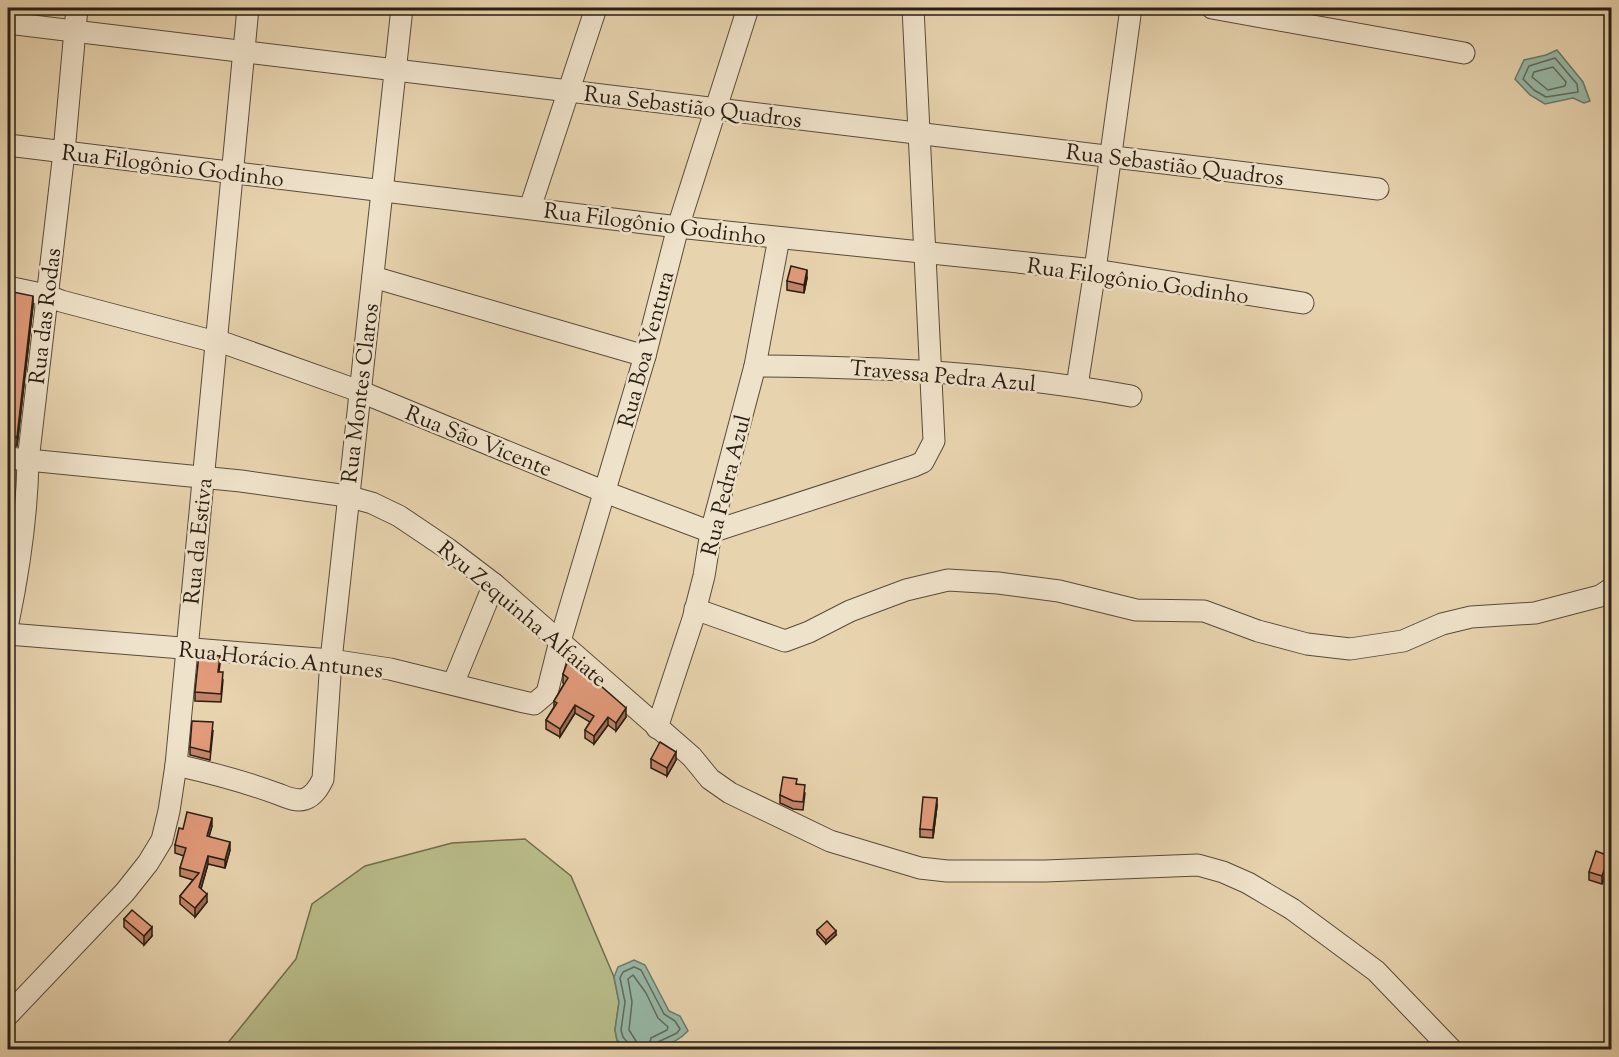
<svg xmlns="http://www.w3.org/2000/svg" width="1619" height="1057" font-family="'Sorts Mill Goudy',serif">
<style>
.green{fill:#b8bc89;stroke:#706d4e;stroke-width:1.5}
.water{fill:#97b8a7;stroke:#6b7a6b;stroke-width:1.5}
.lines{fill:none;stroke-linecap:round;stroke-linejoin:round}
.shore{stroke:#606b5c;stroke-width:1.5}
.minor-casing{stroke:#584b39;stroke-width:23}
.minor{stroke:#efe2ca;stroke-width:21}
.wall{fill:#c28469;stroke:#291e12;stroke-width:1.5}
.shaded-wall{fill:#9e6c55;stroke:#291e12;stroke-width:1.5}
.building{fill:#e19a7a;stroke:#291e12;stroke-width:1.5}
.labels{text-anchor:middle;stroke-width:5;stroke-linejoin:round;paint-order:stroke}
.street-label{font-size:22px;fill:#291e12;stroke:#efe2ca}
</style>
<rect width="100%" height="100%" fill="#e7d3ae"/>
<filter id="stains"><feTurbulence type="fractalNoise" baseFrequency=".00333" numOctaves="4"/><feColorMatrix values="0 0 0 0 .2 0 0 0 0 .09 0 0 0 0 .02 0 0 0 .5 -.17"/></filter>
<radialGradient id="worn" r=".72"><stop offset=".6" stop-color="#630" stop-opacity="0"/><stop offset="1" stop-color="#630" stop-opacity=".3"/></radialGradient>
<path class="green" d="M 525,839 L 571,876 L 614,977 L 619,1002 L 615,1030 L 617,1040 L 627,1049 L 218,1050 L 227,1044 L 296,959 L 312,904 L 365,866 L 452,843 Z"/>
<g class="water">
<path d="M 1557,50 L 1583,82 L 1590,101 L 1584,103 L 1573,98 L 1545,104 L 1530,95 L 1515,79 L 1524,60 L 1546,55 Z"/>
<path d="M 634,960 L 645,965 L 669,1011 L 680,1016 L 688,1031 C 672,1048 649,1050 627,1049 L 617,1040 L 615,1030 L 619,1002 L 614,977 L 618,967 Z"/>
</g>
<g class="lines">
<g class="shore">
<path d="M 1555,58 L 1577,84 L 1578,92 L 1546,97 L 1534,90 L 1523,79 L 1529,66 Z"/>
<path d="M 1553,67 L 1566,82 L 1565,86 L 1548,90 L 1532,77 L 1534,72 Z"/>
<path d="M 630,1050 L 629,1044 L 623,1037 L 621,1030 L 625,1002 L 620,978 L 623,972 L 634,967 L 641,970 L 664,1014 L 675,1021 L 680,1029 L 677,1033 L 658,1042 L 655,1050"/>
<path d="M 638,1050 L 636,1041 L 629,1030 L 632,1002 L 628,979 L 633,975 L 646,993 L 658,1018 L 668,1027 L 667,1030 L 651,1038 L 648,1050"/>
</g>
<defs>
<g id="minor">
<path d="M 1212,8 L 1464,53"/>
<path d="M 8,23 L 1378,189"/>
<path d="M 8,145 L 678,227 L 1095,270 L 1303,303"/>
<path d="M 530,208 L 596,8"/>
<path d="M 373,277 L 645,356"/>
<path d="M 8,287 L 46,295 L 61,301 L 208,340 L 216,340 L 359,391 L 605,492 L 711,532 L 914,466 L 923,462 L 934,441 L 913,8"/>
<path d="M 755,366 C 880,367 1008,373 1131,396"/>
<path d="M 1077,386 L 1095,270 L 1131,8"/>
<path d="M 8,458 L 241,481 L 347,496 L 372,503 L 399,516 L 448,549 L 494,584 L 692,757 L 710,779 L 730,793 L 830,841 L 920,868 L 947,871 L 1045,871 L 1198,865 L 1223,872 L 1248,883 L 1292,909 L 1376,971 L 1452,1050"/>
<path d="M 695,609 L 785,641 L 809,632 L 850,611 L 906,590 L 948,580 L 998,583 L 1059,591 L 1136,610 L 1204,611 L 1258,631 L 1307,644 L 1350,649 L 1403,641 L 1442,624 L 1471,617 L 1535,613 L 1600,596 L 1612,588"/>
<path d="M 8,623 C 19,570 27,516 28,461 L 64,152 L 77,8"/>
<path d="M 8,634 L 331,660 L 390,669 L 524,702 L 534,704 L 547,693 L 560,641 L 645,356 L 678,227 L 748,8"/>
<path d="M 453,684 L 494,584"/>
<path d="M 657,728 L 693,619 L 704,576 L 711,532 L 755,366 L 779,238"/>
<path d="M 176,765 C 212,773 243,781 278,794 C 286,797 296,802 305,799 C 314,796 319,787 323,779 L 331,660 L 402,8"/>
<path d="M 8,1015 L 125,892 L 148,863 L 162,840 L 169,811 L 176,765 L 248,8"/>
</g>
</defs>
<use href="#minor" class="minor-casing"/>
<use href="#minor" class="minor"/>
</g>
<g class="wall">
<path d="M 807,278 L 804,293 L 787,290 L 787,281 Z"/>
<path d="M 8,291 L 33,305 L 17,446 L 8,446 Z"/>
<path d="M 220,664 L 219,672 L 223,680 L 221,702 L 195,701 L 195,692 Z"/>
<path d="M 563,674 L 626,717 L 616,731 L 608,725 L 594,744 L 585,738 L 585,730 L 590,722 L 575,713 L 560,737 L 546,729 L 546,720 L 554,707 L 554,701 L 564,684 L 563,683 Z"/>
<path d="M 213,731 L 210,760 L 190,755 L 190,747 Z"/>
<path d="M 651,759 L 676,760 L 667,776 L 651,768 Z"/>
<path d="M 797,784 L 805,793 L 803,810 L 793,809 L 780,803 L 780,795 Z"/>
<path d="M 937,806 L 933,838 L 920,837 L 920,829 Z"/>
<path d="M 212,826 L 209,836 L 230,850 L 225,868 L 208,864 L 201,889 L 207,902 L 195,917 L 180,904 L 180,896 L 193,880 L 180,876 L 180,868 L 184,856 L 175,853 L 175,845 L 183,829 Z"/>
<path d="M 1609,864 L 1602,884 L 1589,880 L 1589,872 Z"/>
<path d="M 124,919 L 152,936 L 144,945 L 124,927 Z"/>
<path d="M 817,930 L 836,935 L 826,944 L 817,934 Z"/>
</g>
<g class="shaded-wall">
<path d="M 807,270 L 807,278 L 804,293 L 804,285 Z"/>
<path d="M 33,296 L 33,305 L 17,446 L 17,437 Z"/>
<path d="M 575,705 L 575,713 L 560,737 L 560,729 Z"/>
<path d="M 626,708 L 626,717 L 616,731 L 616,723 Z"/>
<path d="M 608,717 L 608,725 L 594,744 L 594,736 Z"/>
<path d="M 676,752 L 676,760 L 667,776 L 667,768 Z"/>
<path d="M 937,798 L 937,806 L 933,838 L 933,830 Z"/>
<path d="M 212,818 L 212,826 L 207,844 L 207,836 Z"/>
<path d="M 230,842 L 230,850 L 225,868 L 225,860 Z"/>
<path d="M 208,856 L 208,864 L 199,895 L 199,887 Z"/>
<path d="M 1609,856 L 1609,864 L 1602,884 L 1602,876 Z"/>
<path d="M 207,894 L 207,902 L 195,917 L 195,908 Z"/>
<path d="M 152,927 L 152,936 L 144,945 L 144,936 Z"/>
<path d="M 836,931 L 836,935 L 826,944 L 826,940 Z"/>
</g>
<g class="building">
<path d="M 791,266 L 807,270 L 804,285 L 787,281 Z"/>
<path d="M 8,291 L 33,296 L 17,437 L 8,437 Z"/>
<path d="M 199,654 L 220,656 L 218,672 L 223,672 L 221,694 L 195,692 Z"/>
<path d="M 569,658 L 626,708 L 616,723 L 608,717 L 594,736 L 585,730 L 594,716 L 575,705 L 560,729 L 546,720 L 557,703 L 554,701 L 568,678 L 563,674 Z"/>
<path d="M 192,721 L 213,722 L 210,752 L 190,747 Z"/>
<path d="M 660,742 L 676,752 L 667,768 L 651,759 Z"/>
<path d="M 783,777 L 797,779 L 796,784 L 805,785 L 803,802 L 793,801 L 780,795 Z"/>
<path d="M 923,797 L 937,798 L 933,830 L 920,829 Z"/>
<path d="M 187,812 L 212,818 L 207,836 L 230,842 L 225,860 L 208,856 L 199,887 L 207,894 L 195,908 L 180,896 L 199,873 L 180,868 L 186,848 L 175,845 L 179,828 L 183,829 Z"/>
<path d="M 1596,851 L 1609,856 L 1602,876 L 1589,872 Z"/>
<path d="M 132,910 L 152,927 L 144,936 L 124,919 Z"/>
<path d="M 827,921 L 836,931 L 826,940 L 817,930 Z"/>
</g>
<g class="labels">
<g class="street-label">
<text transform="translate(693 106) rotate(7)" y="8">Rua Sebastião Quadros</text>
<text transform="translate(1175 164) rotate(7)" y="8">Rua Sebastião Quadros</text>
<text transform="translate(173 165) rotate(7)" y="8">Rua Filogônio Godinho</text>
<text transform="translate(655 223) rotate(7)" y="8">Rua Filogônio Godinho</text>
<text transform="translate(1138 280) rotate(8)" y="8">Rua Filogônio Godinho</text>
<text transform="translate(44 316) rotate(-83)" y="8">Rua das Rodas</text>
<text transform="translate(645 349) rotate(-75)" y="8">Rua Boa Ventura</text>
<text transform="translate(943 375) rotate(5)" y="8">Travessa Pedra Azul</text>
<text transform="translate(359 393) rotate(-83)" y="8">Rua Montes Claros</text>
<text transform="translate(479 440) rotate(22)" y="8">Rua São Vicente</text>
<text transform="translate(725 485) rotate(-76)" y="8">Rua Pedra Azul</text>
<text transform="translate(197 541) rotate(-84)" y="8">Rua da Estiva</text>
<text transform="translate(523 613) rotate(40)" y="8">Ryu Zequinha Alfaiate</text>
<text transform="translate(281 659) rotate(6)" y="8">Rua Horácio Antunes</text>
</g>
</g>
<rect width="1619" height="1057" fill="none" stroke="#e7d3ae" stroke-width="30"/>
<rect x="9" y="9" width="1601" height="1039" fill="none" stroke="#291e12" stroke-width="3"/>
<rect x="15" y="15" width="1589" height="1027" fill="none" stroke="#291e12" stroke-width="1.5"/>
<rect width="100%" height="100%" filter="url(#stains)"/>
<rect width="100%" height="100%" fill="url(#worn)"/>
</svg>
